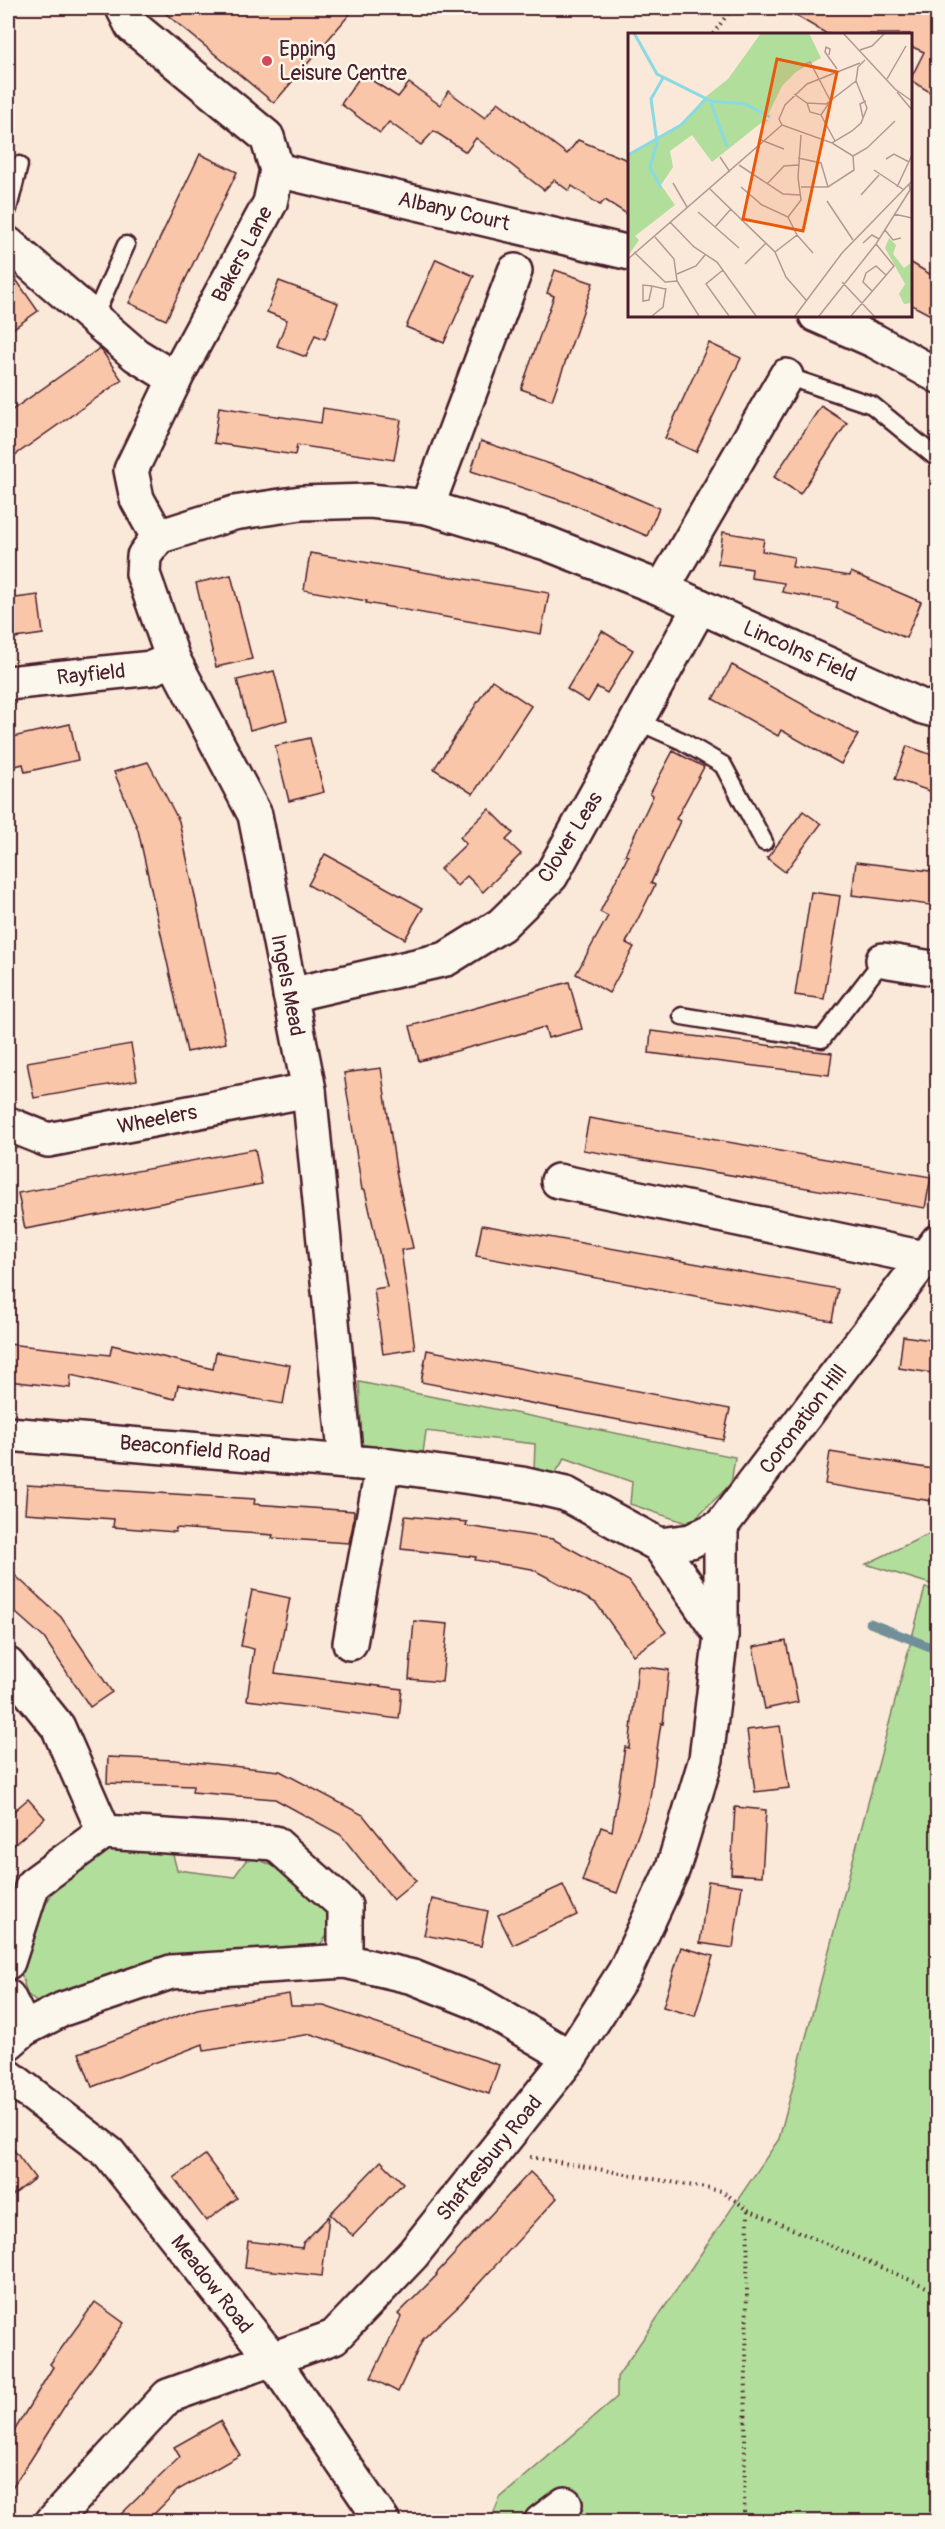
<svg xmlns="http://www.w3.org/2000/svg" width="945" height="2529" font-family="Pangolin,sans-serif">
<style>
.green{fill:#b2de9c;stroke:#7e7e64;stroke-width:1.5}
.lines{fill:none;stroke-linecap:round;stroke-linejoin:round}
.stream{stroke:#708f99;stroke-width:9}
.building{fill:#f9c6aa;stroke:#4a1f2b;stroke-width:1.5}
.lane-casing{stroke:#4a1f2b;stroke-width:21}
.street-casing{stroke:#4a1f2b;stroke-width:38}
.path{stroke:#4a1f2b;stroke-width:4;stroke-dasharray:1.5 4.5;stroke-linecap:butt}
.lane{stroke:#fbf7ec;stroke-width:16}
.street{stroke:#fbf7ec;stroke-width:33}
.poi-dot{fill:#d1495b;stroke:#fbf7ec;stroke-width:2}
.labels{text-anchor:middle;stroke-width:5;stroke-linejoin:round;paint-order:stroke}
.poi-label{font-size:21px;fill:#4a1f2b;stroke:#fbf7ec;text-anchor:start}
.street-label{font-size:21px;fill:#4a1f2b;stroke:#fbf7ec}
.inset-river{fill:none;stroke:#89dae3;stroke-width:3}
.inset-road{fill:none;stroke:#b49893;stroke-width:1.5}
.view{fill:#e8590c;fill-opacity:0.15;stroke:#e8590c;stroke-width:3}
.inset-edge{fill:none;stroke:#4a1f2b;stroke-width:3}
</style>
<rect width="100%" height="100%" fill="#fae8d8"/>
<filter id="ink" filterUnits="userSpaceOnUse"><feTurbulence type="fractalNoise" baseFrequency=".0167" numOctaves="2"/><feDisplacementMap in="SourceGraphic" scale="12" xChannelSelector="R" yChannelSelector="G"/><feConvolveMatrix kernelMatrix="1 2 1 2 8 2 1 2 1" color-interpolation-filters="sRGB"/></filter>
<g filter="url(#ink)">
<g class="green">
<path d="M 359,1382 L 735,1457 L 731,1484 L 689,1524 L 630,1504 L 632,1482 L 565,1458 L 554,1475 L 534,1470 L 535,1444 L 426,1431 L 423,1453 L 362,1445 Z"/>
<path d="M 937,1530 L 937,1586 L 866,1564 Z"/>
<path d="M 925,1588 L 937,1590 L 937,2521 L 490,2522 L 500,2498 L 617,2397 L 617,2377 L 779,2139 Z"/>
<path d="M 170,1844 L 177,1870 L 234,1877 L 250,1855 L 281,1870 L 326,1900 L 336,1924 L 319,1946 L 169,1958 L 40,2005 L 27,1994 L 21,1973 L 34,1925 L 54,1890 L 85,1861 L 116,1846 Z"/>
</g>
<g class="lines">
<path class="stream" d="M 870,1623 L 938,1650"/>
</g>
<g class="building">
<path d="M 159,8 L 355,8 L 274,103 Z"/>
<path d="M 783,8 L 914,8 L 938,22 L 938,97 L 910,80 L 924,52 L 910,46 L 910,34 L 827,34 Z"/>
<path d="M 362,74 L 398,97 L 409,83 L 440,105 L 448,91 L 485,118 L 498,102 L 567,154 L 578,140 L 630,161 L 630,216 L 605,200 L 600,205 L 572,186 L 569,191 L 554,180 L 544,190 L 476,138 L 466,152 L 434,131 L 421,145 L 389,122 L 380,133 L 341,104 Z"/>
<path d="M 200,154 L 237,172 L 166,320 L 129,303 Z"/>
<path d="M 436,259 L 474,276 L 444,343 L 406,327 Z"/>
<path d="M 910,262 L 938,279 L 938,319 L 910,304 Z"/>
<path d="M 8,268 L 38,311 L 8,332 Z"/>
<path d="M 555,270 L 593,283 L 552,400 L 521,389 L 554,296 L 547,293 Z"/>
<path d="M 279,281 L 338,303 L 325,339 L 315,335 L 306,357 L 277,346 L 287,320 L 267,312 Z"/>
<path d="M 709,343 L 741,358 L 696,452 L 665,438 Z"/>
<path d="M 100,348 L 122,380 L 8,460 L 8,413 Z"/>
<path d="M 821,406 L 847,423 L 800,494 L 774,477 Z"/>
<path d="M 219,407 L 321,423 L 323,408 L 401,420 L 394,460 L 297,445 L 295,455 L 214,443 Z"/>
<path d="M 481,441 L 574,472 L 659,508 L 647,536 L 575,505 L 471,471 Z"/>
<path d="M 723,532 L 764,539 L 762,551 L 794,557 L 792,567 L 850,576 L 851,572 L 921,602 L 906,638 L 836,608 L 838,602 L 782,592 L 784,583 L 751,578 L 752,569 L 718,564 Z"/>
<path d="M 310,553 L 549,593 L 541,634 L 366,603 L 367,601 L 304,590 Z"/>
<path d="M 231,575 L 252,659 L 216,667 L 196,583 Z"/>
<path d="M 38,595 L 43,634 L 8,639 L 8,599 Z"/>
<path d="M 602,631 L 633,650 L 607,693 L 597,687 L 588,702 L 567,689 Z"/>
<path d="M 732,665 L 858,735 L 841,764 L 781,730 L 778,736 L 713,699 Z"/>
<path d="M 274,671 L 287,720 L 250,730 L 237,680 Z"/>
<path d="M 492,680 L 531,706 L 473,794 L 434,769 Z"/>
<path d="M 70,724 L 78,760 L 25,772 L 23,764 L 8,768 L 8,738 Z"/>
<path d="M 310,738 L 324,792 L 289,801 L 275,746 Z"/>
<path d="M 907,746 L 938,757 L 938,794 L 895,779 Z"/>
<path d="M 673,751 L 704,767 L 676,819 L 680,821 L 651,883 L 655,885 L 626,943 L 634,947 L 609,993 L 576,974 L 608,916 L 600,912 L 628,856 L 625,855 L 653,796 L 650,794 Z"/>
<path d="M 148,762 L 179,821 L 226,1043 L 187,1052 L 138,830 L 114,772 Z"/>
<path d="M 489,809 L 513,833 L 506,840 L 521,854 L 483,892 L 467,876 L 457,886 L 440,869 L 466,844 L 460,837 Z"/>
<path d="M 803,811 L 821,824 L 785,872 L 767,858 Z"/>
<path d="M 325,854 L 423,908 L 405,939 L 308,885 Z"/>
<path d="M 856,862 L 938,872 L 938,906 L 852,895 Z"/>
<path d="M 811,892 L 840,896 L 824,999 L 795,995 Z"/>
<path d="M 569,982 L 582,1029 L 548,1038 L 545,1027 L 419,1061 L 410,1026 Z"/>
<path d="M 651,1031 L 832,1053 L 829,1075 L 649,1053 Z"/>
<path d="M 131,1044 L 137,1080 L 34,1098 L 27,1062 Z"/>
<path d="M 381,1068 L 397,1176 L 413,1248 L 401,1250 L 415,1349 L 383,1354 L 374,1289 L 387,1287 L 365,1190 L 362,1190 L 344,1073 Z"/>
<path d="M 589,1118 L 931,1177 L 925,1208 L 583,1150 Z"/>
<path d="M 255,1149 L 262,1184 L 25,1229 L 18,1193 Z"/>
<path d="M 482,1225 L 838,1289 L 832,1321 L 476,1256 Z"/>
<path d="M 903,1336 L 938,1341 L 938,1374 L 899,1368 Z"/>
<path d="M 8,1344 L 110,1355 L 112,1345 L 213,1369 L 216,1352 L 290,1365 L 283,1404 L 178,1385 L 175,1399 L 71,1375 L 70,1388 L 8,1381 Z"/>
<path d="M 427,1350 L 730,1409 L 723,1440 L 421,1382 Z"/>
<path d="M 830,1452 L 938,1470 L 938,1502 L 825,1484 Z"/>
<path d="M 27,1485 L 255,1499 L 254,1504 L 354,1511 L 353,1525 L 349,1543 L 272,1538 L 273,1535 L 176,1528 L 175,1532 L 113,1527 L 114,1519 L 25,1513 Z"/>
<path d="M 405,1516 L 467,1522 L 466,1526 L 553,1539 L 629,1581 L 666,1632 L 633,1655 L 596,1603 L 532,1569 L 475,1560 L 476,1557 L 401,1549 Z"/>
<path d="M 8,1569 L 61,1617 L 112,1692 L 90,1707 L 44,1638 L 8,1606 Z"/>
<path d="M 252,1590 L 290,1598 L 275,1673 L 402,1689 L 399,1719 L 247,1700 L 254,1649 L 241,1646 Z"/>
<path d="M 414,1621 L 448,1624 L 442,1682 L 409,1679 Z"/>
<path d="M 786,1641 L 798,1702 L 765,1709 L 753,1647 Z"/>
<path d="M 638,1666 L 669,1670 L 663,1724 L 661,1723 L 649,1804 L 617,1893 L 582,1881 L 601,1827 L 612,1831 L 625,1747 L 629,1748 Z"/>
<path d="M 780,1726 L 789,1788 L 755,1792 L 747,1730 Z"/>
<path d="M 108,1757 L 174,1760 L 280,1771 L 363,1815 L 416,1881 L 393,1900 L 341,1835 L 275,1799 L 192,1792 L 193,1786 L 107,1783 Z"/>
<path d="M 28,1799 L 45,1818 L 8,1850 L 8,1816 Z"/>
<path d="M 735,1807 L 766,1810 L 762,1876 L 731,1874 Z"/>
<path d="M 708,1881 L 742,1886 L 733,1948 L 700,1943 Z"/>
<path d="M 563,1885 L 577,1915 L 513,1945 L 498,1915 Z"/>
<path d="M 432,1899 L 488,1911 L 481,1946 L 424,1935 Z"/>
<path d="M 681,1947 L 713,1956 L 695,2016 L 663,2007 Z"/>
<path d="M 289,1994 L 291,2006 L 324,2006 L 499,2065 L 489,2094 L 311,2034 L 204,2051 L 203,2044 L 92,2087 L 79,2053 L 197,2009 Z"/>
<path d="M 8,2142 L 35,2178 L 8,2199 Z"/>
<path d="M 205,2155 L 237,2198 L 206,2221 L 174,2178 Z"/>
<path d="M 381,2161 L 403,2183 L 353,2236 L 330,2214 Z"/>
<path d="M 530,2172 L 557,2198 L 461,2303 L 423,2339 L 398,2392 L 371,2378 L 401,2317 L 398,2314 L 437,2275 L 436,2274 Z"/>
<path d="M 329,2216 L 322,2276 L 245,2268 L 248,2241 L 302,2248 L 303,2243 Z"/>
<path d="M 95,2302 L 124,2323 L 66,2404 L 30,2461 L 8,2493 L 8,2441 L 53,2367 L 50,2364 Z"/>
<path d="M 220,2421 L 240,2455 L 178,2490 L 146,2522 L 113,2522 L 180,2457 L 174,2447 Z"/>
</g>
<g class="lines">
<defs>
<g id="lane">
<path d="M 8,209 L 19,165"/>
<path d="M 94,317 L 126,245"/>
<path d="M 786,376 L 872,405 L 938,459"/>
<path d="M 637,721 L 682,741 L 723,765 L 764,842"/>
<path d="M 682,1016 L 822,1039 L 883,960"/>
</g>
<g id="street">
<path d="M 123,8 L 132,26 L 267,137 L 277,170 L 270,203 L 175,379 L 131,470 L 137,499 L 158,537"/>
<path d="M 277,170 L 630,253"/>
<path d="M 8,244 L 136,355 L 175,379"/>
<path d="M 816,315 L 875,341 L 938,376"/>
<path d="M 427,507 L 515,271"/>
<path d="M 158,537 L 144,556 L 143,574 L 173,659 L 255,815 L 309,1090 L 346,1462"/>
<path d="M 158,537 L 234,513 L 301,503 L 370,501 L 427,507 L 546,543 L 662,589 L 923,707 L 938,711"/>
<path d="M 662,589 L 786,376"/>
<path d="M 8,683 L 152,668 L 173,659"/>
<path d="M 883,960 L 938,969"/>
<path d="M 290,995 L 446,959 L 501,925 L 551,876 L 700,606"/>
<path d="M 8,1124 L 48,1140 L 309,1090"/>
<path d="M 558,1181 L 924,1258"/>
<path d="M 8,1434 L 383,1465 L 522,1484 L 566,1494 L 659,1545 L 721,1635 L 706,1759 L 673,1868 L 625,1971 L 570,2057 L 413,2254 L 334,2337 L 168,2396 L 52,2522"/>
<path d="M 659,1545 L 691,1541 L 721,1526 L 938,1241"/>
<path d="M 721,1635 L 721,1526"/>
<path d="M 350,1643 L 383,1465"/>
<path d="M 8,1665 L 58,1727 L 104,1832"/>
<path d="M 8,1962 L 33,1884 L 104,1832 L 275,1843 L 345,1906 L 345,1961"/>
<path d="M 8,1997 L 24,2029"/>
<path d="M 8,2043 L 24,2029 L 63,2009 L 171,1972 L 345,1961 L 413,1977 L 476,2002 L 570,2057"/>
<path d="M 8,2076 L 109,2153 L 273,2360 L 383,2522"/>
<path d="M 541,2522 L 565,2504"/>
</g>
</defs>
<use href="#lane" class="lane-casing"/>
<use href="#street" class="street-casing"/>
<g class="path">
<path d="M 713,34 L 732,8"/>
<path d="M 530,2157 L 722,2191 L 748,2210 L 744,2522"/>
<path d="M 748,2210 L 938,2292"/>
</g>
<use href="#lane" class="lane"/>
<use href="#street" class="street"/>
</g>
</g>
<circle class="poi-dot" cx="267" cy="61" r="6"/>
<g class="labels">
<g class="poi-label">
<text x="279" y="56">Epping<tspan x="279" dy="24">Leisure Centre</tspan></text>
</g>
<g class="street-label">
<text transform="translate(454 211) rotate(13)" y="7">Albany Court</text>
<text transform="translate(242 254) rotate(-62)" y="7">Bakers Lane</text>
<text transform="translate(800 651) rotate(24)" y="7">Lincolns Field</text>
<text transform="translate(91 674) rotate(-6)" y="7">Rayfield</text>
<text transform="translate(570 837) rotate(-58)" y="7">Clover Leas</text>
<text transform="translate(288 985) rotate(79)" y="7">Ingels Mead</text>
<text transform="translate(157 1119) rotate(-11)" y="7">Wheelers</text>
<text transform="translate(803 1419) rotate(-53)" y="7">Coronation Hill</text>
<text transform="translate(195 1449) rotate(5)" y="7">Beaconfield Road</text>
<text transform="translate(489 2158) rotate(-51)" y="7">Shaftesbury Road</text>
<text transform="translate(212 2284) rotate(52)" y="7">Meadow Road</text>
</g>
</g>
<g transform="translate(628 33)">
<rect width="284" height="284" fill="#fae8d8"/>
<path d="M 133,0 L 181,0 L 193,25 L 168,39 L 154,53 L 138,86 L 141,88 L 133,90 L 84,129 L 64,102 L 42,118 L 45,134 L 33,152 L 47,172 L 7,203 L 11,207 L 0,223 L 0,121 L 54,91 L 76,65 L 100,46 ZM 261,205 L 268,212 L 265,221 L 276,235 L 283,230 L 283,270 L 276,271 L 271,261 L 277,251 L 257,215 Z" fill="#b2de9c"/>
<path class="inset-river" d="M 6,0 L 29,41 L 83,68 L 117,71 L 142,84M 83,70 L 99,114M 0,122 L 53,92 L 78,66M 33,155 L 22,135 L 29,109 L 23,66 L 35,45"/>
<path class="inset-road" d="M 215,0 L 267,56 L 284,68M 232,17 L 244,13 L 257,0M 201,22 L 202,16 L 198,14 L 197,19 L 209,36M 173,33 L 182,29 L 203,69M 259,46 L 278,13M 269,59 L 284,77M 166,61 L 179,70 L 198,71 L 228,48M 179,70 L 182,79 L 193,82 L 201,70M 193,82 L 207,108M 235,85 L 232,71 L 238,68M 154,92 L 204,110 L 224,98 L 233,90 L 239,75 L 228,48 L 230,34 L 237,27M 154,92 L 151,86 L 157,72 L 179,51 L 232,30M 133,107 L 156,116M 225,123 L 239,115 L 267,88M 92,124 L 102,139M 170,125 L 193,130 L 200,154M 258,126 L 266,121 L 281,129M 111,132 L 155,161 L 172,162M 246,137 L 276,157M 45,150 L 59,174M 139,151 L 156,133 L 170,132M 113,154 L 134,172 L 160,184M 173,154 L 200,154 L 226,137 L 225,123 L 204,110M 269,154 L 284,122M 82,156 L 147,219 L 158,244 L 178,267M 233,162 L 251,142M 199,168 L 225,207M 70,179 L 111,215M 266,181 L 284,185M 42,189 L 66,214 L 89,229 L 128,283M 87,194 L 103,176M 257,197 L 265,207 L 273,205M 169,202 L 185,220M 27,204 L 46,226 L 49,248 L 71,283M 235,210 L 244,202 L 251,206M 6,219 L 37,249 L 50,248M 147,219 L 169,202 L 160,184 L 173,167 L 170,144 L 173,102M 0,226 L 154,92M 117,231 L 138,210M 95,237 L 78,251 L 101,283M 49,241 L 68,233 L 77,222M 214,249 L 246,283M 24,253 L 21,267 L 15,268 L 15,252 L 24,253 L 37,256M 244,258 L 235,249 L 238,240 L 248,233 L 258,242M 24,283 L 35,274 L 38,255M 167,283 L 214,220 L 284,148M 191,283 L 248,211 L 282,157 L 281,151M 223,283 L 266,233 L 248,211"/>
<path class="view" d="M 149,26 L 209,39 L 175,198 L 115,186 Z"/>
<rect width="284" height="284" class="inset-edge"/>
</g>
<rect width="945" height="2529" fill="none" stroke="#fbf7ec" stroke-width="30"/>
<rect x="15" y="15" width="915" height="2499" fill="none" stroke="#4a1f2b" stroke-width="2" filter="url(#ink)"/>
</svg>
